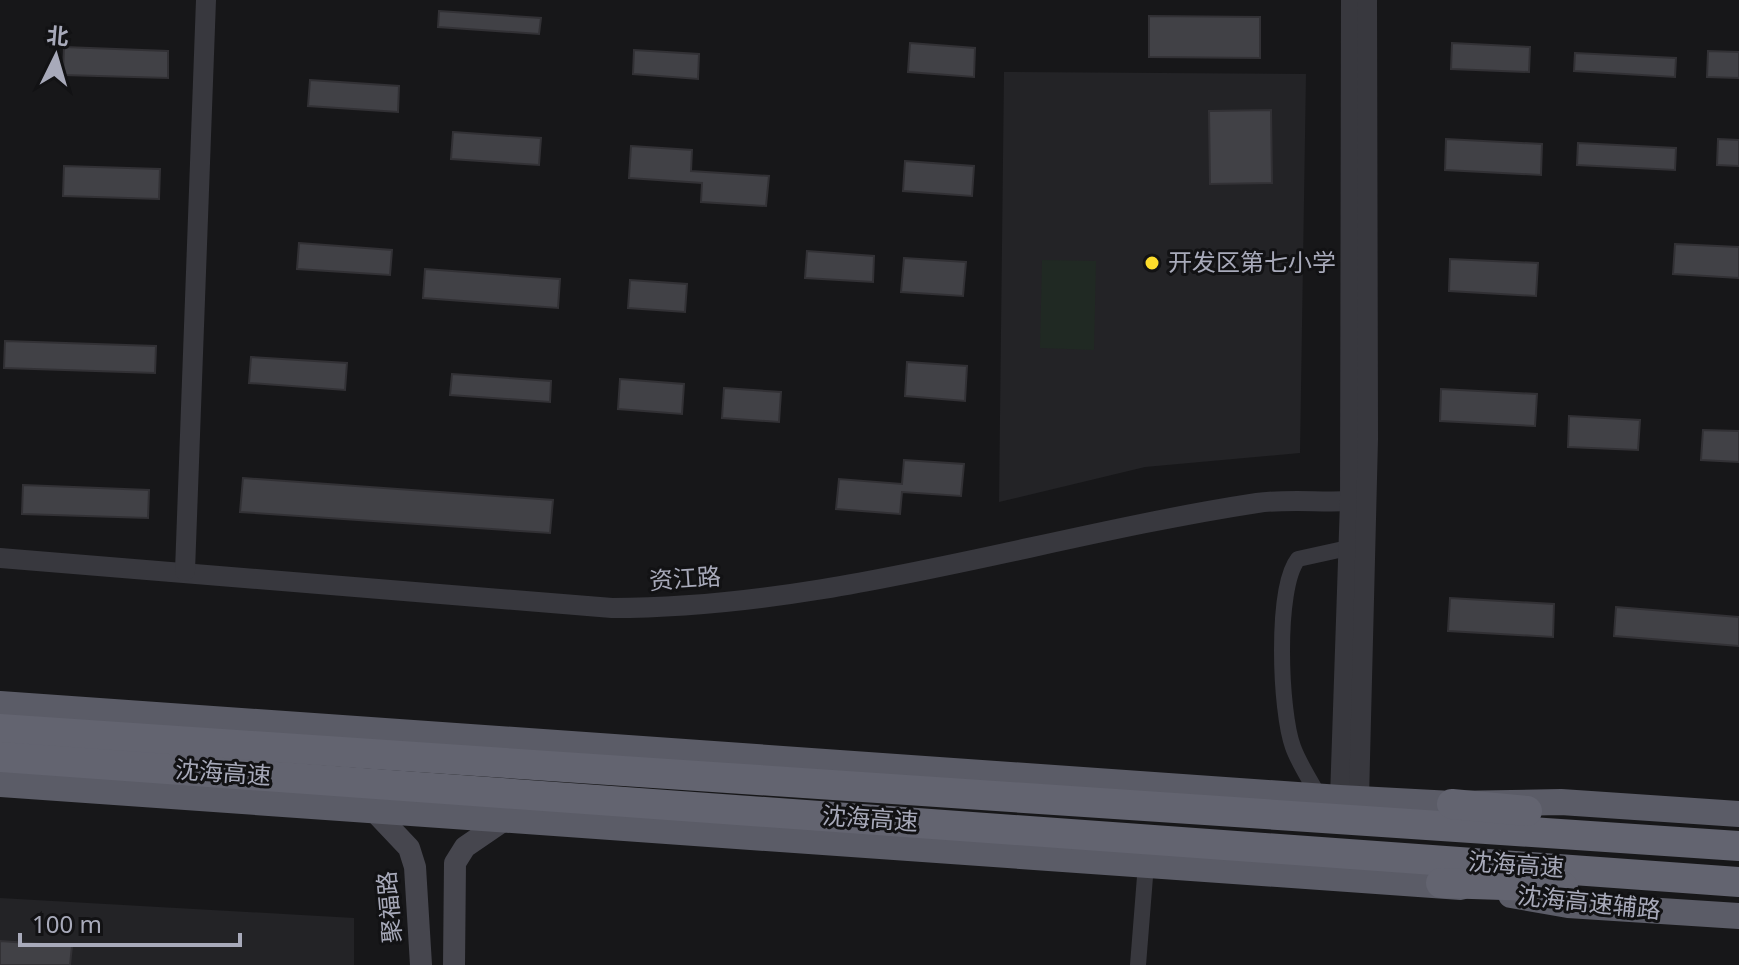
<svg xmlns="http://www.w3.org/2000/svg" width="1739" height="965" font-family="'Noto Sans','Noto Sans SC',sans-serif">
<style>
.built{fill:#232326}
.green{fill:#202923}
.building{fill:#414146;stroke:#323135;stroke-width:2}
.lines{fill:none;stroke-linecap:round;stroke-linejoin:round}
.minor{stroke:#38383e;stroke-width:16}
.tertiary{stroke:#38383e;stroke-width:20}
.secondary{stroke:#46464e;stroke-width:22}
.trunk{stroke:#5b5c67;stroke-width:26}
.motorway{stroke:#636470;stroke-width:30}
.poi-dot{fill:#fcdc2c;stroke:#121214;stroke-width:3}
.labels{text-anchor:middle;stroke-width:6;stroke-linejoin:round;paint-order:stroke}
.poi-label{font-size:24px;fill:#a8aaba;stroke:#121214;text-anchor:start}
.street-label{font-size:24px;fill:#a8aaba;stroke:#121214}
</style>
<rect width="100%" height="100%" fill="#171719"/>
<g class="built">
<path d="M 1004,72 L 1306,74 L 1300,453 L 1145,467 L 999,502 Z"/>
<path d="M 0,898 L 354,918 L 354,965 L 0,965 Z"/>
</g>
<path class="green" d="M 1042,260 L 1096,261 L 1094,350 L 1040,348 Z"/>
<g class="building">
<path d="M 439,11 L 541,18 L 539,34 L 438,27 Z"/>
<path d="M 1149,16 L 1260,17 L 1260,58 L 1149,57 Z"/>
<path d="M 910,43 L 975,48 L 974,77 L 908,72 Z"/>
<path d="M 1452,43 L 1530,47 L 1529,72 L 1451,69 Z"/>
<path d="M 64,47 L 168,51 L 168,78 L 63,75 Z"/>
<path d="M 634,50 L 699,54 L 698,79 L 633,74 Z"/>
<path d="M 1708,51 L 1739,52 L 1739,78 L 1707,77 Z"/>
<path d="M 1575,53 L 1676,58 L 1675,77 L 1574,71 Z"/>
<path d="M 310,80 L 399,86 L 398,112 L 308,106 Z"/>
<path d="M 1271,110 L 1272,183 L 1210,184 L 1209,111 Z"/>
<path d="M 453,132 L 541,138 L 539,165 L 451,159 Z"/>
<path d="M 1446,139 L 1542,144 L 1541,175 L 1445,170 Z"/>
<path d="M 1718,139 L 1739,140 L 1739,166 L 1717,165 Z"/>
<path d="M 1578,143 L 1676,148 L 1675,170 L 1577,165 Z"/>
<path d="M 631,146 L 692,150 L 691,171 L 769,176 L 766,206 L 701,202 L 702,183 L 629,178 Z"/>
<path d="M 905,161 L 974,166 L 972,196 L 903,191 Z"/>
<path d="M 64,166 L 160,169 L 159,199 L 63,196 Z"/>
<path d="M 299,243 L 392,250 L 390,275 L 297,269 Z"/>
<path d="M 1675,244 L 1739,247 L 1739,278 L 1673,274 Z"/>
<path d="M 807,251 L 874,256 L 873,282 L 805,278 Z"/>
<path d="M 904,258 L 966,262 L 963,296 L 901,292 Z"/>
<path d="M 1450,259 L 1538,263 L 1536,296 L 1449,291 Z"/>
<path d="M 425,269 L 560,279 L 558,308 L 423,298 Z"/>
<path d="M 630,280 L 687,284 L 685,312 L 628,308 Z"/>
<path d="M 5,341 L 156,346 L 155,373 L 4,368 Z"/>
<path d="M 251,357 L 347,363 L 345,390 L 249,383 Z"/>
<path d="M 907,362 L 967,366 L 965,401 L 905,396 Z"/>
<path d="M 452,374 L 551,381 L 550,402 L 450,395 Z"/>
<path d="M 620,379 L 684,384 L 682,414 L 618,409 Z"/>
<path d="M 724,388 L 781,392 L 779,422 L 722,418 Z"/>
<path d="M 1441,389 L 1537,394 L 1535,426 L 1440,421 Z"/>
<path d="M 1569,416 L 1640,420 L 1638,450 L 1568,447 Z"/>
<path d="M 1703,430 L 1739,431 L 1739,462 L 1701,460 Z"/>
<path d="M 904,460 L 964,464 L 961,496 L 902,492 L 900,514 L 836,509 L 839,479 L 902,484 Z"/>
<path d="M 243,478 L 553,500 L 550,533 L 240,512 Z"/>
<path d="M 23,485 L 149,490 L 148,518 L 22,514 Z"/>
<path d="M 1450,598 L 1554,604 L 1553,637 L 1448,631 Z"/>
<path d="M 1616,607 L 1739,617 L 1739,646 L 1614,636 Z"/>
<path d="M 0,941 L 72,946 L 70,965 L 0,965 Z"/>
</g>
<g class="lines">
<g class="minor">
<path d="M 1319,797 C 1311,781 1299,764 1293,747 C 1280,712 1275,588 1298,559 L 1348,548"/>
<path d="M 1138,965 L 1146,864"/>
</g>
<g class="tertiary">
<path d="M 0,558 L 612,608 C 831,608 1041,536 1257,503 C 1292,498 1330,504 1366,500"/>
<path d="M 185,571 L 206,0"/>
<path d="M 1340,798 L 1350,502 L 1351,0"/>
<path d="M 1359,799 L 1368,439 L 1367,0"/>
</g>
<g class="secondary">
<path d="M 374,811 L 409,848 L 415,867 L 421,965"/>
<path d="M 454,965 L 455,863 L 465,847 L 503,821"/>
</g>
<g class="trunk">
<path d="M 0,704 L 1340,798 L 1452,804 L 1561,802 L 1739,814"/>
<path d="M 0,784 L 1461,887"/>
<path d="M 1511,895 L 1568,905 L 1739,916"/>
</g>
<g class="motorway">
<path d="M 0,729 L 1739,846"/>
<path d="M 0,757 L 1739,882"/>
<path d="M 1452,804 L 1527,811"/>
<path d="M 1441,883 L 1563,887"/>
</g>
</g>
<circle class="poi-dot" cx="1152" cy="263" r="8"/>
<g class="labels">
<g class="poi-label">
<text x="1168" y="271">开发区第七小学</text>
</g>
<g class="street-label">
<text transform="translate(685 579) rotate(-4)" y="8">资江路</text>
<text transform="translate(223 773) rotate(4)" y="8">沈海高速</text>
<text transform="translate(870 819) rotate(4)" y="8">沈海高速</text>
<text transform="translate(1516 865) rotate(4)" y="8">沈海高速</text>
<text transform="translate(1589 903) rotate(6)" y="8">沈海高速辅路</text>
<text transform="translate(390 907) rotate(-95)" y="8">聚福路</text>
</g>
</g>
<g transform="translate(56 56) rotate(5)" stroke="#121214" stroke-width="6" paint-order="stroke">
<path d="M0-6L14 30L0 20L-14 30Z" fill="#a8aaba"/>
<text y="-12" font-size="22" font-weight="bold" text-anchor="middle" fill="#a8aaba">北</text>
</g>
<path d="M20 933v12h220v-12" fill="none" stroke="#a8aaba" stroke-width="4"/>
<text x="32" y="933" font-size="24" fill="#a8aaba" stroke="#121214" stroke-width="6" paint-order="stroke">100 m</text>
</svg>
